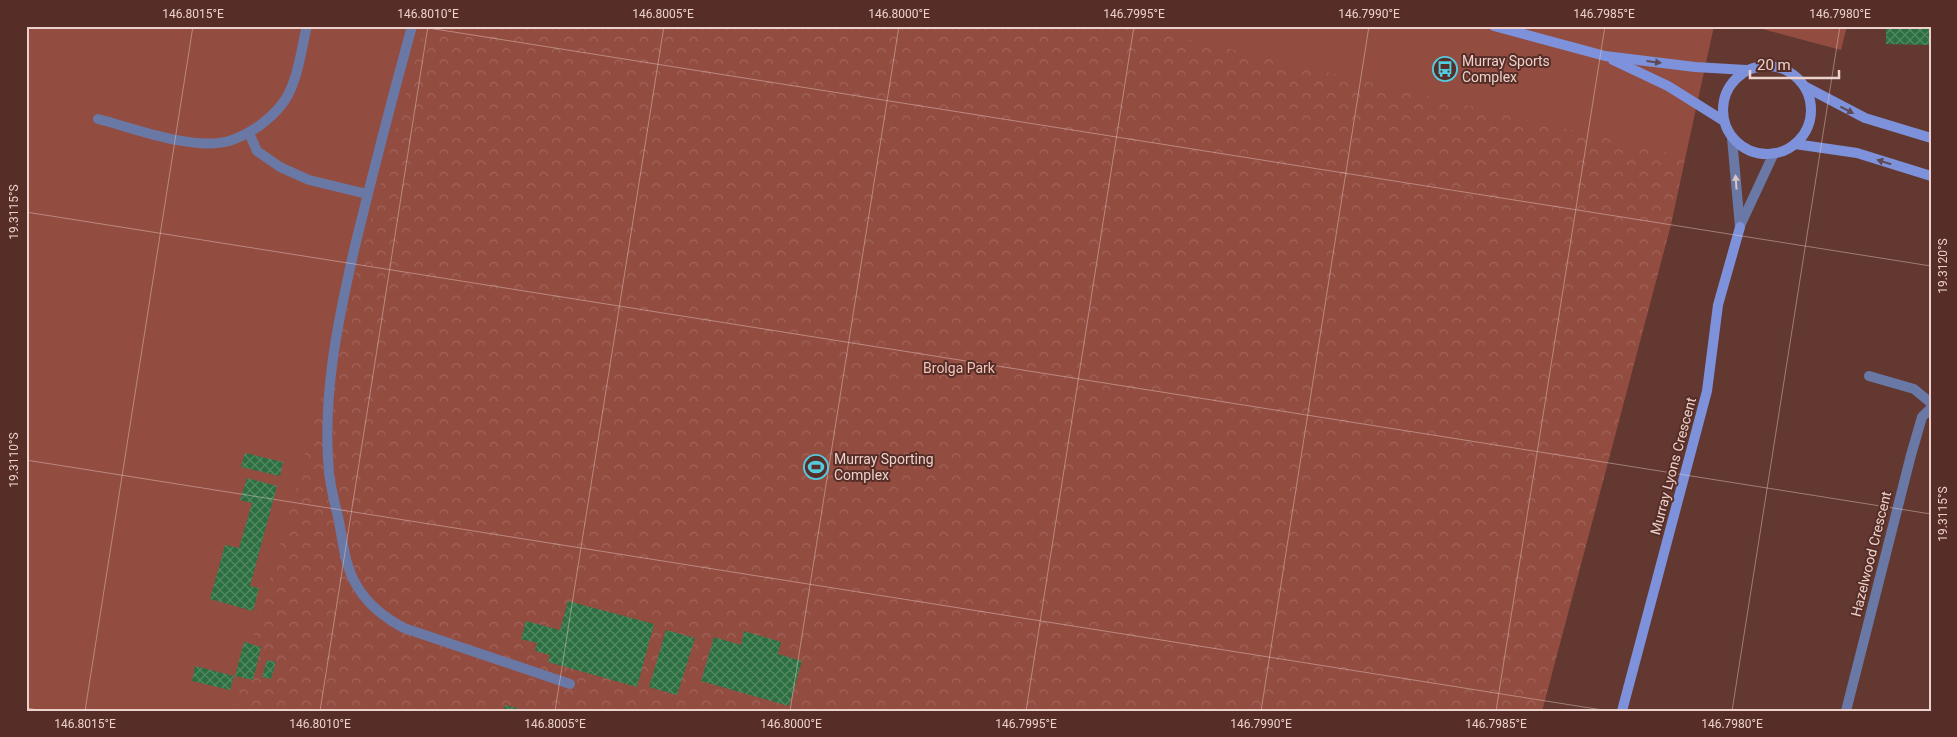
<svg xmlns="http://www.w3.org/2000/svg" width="1957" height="737" font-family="Roboto,sans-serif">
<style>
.grass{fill:#934c40}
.park{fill:url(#park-crowns)}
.building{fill:url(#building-cross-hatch)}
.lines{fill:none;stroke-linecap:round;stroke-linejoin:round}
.lane{stroke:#6a78a5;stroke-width:10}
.street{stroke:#6a78a5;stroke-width:10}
.secondary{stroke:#7d92da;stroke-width:10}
.oneway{fill:#604754}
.oneway2{fill:#d8c4c6}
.ticks{fill:none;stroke:#ecd1cc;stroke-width:1;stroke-opacity:0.45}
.labels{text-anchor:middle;stroke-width:4;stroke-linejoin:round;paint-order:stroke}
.poi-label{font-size:14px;fill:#ecd1cc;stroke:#572e27;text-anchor:start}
.park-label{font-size:14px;fill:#f1c5bc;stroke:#572e27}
.street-label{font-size:14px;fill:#ecd1cc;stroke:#572e27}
.neatline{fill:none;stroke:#ecd1cc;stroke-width:2}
.ticks-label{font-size:12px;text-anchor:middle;fill:#ecd1cc}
</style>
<defs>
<pattern id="park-crowns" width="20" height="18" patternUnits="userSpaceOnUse" patternTransform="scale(1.25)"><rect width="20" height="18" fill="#934c40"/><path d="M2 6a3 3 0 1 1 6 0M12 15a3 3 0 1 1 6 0" fill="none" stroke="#a2655a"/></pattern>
<pattern id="building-cross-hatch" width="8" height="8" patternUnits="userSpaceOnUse" patternTransform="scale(1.25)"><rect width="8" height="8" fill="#2c6f41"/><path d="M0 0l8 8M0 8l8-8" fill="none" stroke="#558964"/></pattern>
</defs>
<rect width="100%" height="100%" fill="#623831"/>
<g class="grass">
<path d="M 26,26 L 1714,26 L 1671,224 L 1542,711 L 26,711 Z"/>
<path d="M 1751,26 L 1847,26 L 1841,50 Z"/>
</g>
<path class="park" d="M 425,26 L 1133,26 L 1685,157 L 1671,224 L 1542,711 L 233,711 Z"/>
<g class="building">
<path d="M 1886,26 L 1931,26 L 1931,45 L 1886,44 Z"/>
<path d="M 245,453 L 283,462 L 280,476 L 241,467 Z"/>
<path d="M 247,478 L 277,486 L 250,586 L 259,588 L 253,611 L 210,599 L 225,545 L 239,548 L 252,503 L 240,500 Z"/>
<path d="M 568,601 L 654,624 L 637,687 L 548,662 L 550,655 L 535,651 L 537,643 L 521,639 L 526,621 L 560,630 Z"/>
<path d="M 666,630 L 695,638 L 677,695 L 649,687 Z"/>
<path d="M 744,631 L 781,642 L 778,654 L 802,661 L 789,706 L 701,681 L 714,637 L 741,645 Z"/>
<path d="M 244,642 L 261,647 L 253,680 L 235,676 Z"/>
<path d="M 267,660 L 276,662 L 271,679 L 262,677 Z"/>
<path d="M 195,666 L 234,676 L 230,690 L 192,681 Z"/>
<path d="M 505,705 L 524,710 L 524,711 L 504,711 Z"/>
</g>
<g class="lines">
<g class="lane">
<path d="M 412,26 C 392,99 373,172 355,246 C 338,320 322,395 329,473 C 331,489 335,505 339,521 C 343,543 345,567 357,586 C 368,605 385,618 404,628 L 570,684"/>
<path d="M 98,119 C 134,128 192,151 229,141 C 239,138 250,132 259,126 C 274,115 286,103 292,86 C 300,67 302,45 307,26"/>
<path d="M 249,133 L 257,151 L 280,167 L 309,180 L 367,194"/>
</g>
<g class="street">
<path d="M 1732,138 L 1740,227"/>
<path d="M 1740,226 L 1774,153"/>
<path d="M 1869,376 L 1914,389 L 1931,403"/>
<path d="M 1846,711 L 1911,455 L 1922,417 L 1931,408"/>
</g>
<g class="secondary">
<path d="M 1494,26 L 1605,56 L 1695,67 L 1746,70"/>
<path d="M 1613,60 L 1668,86 L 1724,121"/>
<circle cx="1767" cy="110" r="44"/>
<path d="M 1804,86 L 1865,118 L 1931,138"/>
<path d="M 1795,144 L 1857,153 L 1931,176"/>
<path d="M 1622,711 L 1707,391 L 1718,305 L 1740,227"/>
</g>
</g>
<defs><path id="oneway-solid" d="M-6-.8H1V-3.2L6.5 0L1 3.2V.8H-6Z" transform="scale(1.25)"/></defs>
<g class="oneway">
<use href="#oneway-solid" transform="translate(1654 62) rotate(7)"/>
<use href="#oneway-solid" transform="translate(1847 110) rotate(27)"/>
<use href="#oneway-solid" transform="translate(1884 162) rotate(-163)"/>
</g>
<use class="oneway2" href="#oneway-solid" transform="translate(1736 182) rotate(-94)"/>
<path class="ticks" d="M 416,26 L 1931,266M 26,212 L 1931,514M 26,460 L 1609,711M 26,708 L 44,711M 85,711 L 193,26M 320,711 L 428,26M 555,711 L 664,26M 790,711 L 899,26M 1026,711 L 1134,26M 1261,711 L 1369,26M 1496,711 L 1605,26M 1732,711 L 1840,26"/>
<defs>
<symbol id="bus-ring" viewBox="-11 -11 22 22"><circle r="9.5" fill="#572e27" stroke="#54cade" stroke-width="1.5"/><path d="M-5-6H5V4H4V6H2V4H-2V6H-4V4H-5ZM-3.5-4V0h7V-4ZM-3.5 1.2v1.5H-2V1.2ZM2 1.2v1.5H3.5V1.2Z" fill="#54cade"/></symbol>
<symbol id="stadium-ring" viewBox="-11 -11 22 22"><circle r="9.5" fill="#572e27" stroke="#54cade" stroke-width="1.5"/><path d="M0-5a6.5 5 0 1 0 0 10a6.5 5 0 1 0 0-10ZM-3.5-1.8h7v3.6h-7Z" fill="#54cade"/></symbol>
</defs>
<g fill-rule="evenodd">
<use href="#bus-ring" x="1431" y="55" width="28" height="28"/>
<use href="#stadium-ring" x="802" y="453" width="28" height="28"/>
</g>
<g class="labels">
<g class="poi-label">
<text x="1462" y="66">Murray Sports<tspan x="1462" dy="16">Complex</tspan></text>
<text x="834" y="464">Murray Sporting<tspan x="834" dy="16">Complex</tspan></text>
</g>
<g class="park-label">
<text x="959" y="373">Brolga Park</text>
</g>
<g class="street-label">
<text transform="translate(1673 466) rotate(-75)" y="5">Murray Lyons Crescent</text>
<text transform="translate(1871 554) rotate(-76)" y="5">Hazelwood Crescent</text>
</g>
</g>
<rect width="1957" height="737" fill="none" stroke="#572e27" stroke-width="55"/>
<path d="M1750 70v8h89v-8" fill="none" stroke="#ecd1cc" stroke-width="2.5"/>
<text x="1757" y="70" font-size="15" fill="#ecd1cc" stroke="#572e27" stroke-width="4" paint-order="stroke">20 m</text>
<rect x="28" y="28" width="1902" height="682" class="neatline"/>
<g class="ticks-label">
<text x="193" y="18">146.8015°E</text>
<text x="428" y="18">146.8010°E</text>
<text x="663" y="18">146.8005°E</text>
<text x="899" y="18">146.8000°E</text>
<text x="1134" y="18">146.7995°E</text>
<text x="1369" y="18">146.7990°E</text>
<text x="1604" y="18">146.7985°E</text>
<text x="1840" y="18">146.7980°E</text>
<text transform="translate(14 212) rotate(-90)" y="4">19.3115°S</text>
<text transform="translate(1943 266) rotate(-90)" y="4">19.3120°S</text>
<text transform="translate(14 460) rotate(-90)" y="4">19.3110°S</text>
<text transform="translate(1943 514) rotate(-90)" y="4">19.3115°S</text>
<text x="85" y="728">146.8015°E</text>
<text x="320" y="728">146.8010°E</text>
<text x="555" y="728">146.8005°E</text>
<text x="791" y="728">146.8000°E</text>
<text x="1026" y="728">146.7995°E</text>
<text x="1261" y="728">146.7990°E</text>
<text x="1496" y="728">146.7985°E</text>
<text x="1732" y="728">146.7980°E</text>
</g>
</svg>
